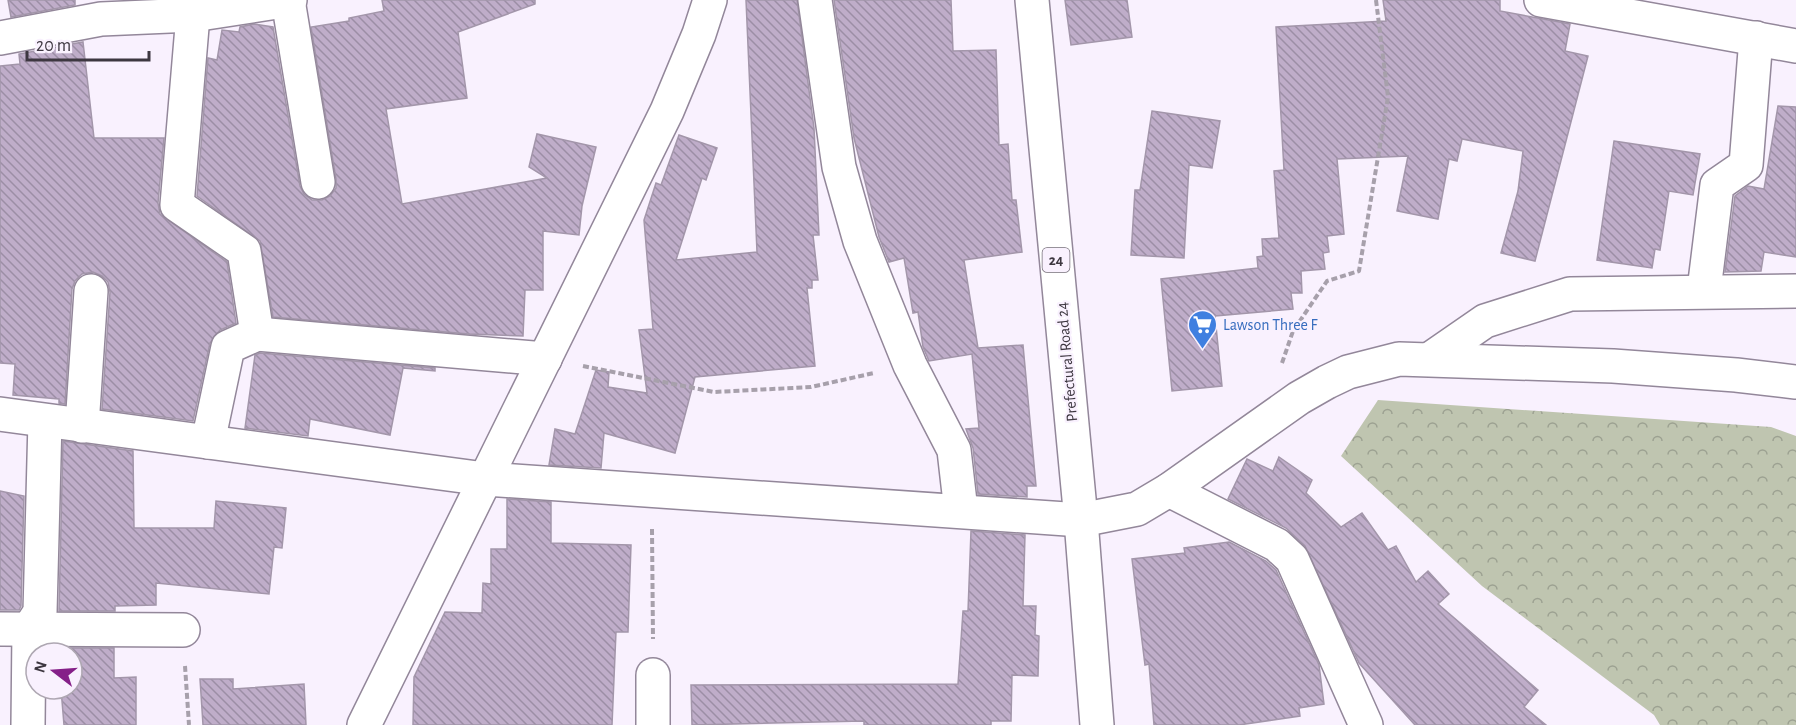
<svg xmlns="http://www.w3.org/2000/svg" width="1796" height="725" font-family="'Alegreya Sans',sans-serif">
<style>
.forest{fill:url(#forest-crowns)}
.building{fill:url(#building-back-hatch);stroke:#a396aa;stroke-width:1.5}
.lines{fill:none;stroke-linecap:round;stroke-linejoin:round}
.minor-casing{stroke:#93879a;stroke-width:36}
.major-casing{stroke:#93879a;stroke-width:36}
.path{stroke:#a7a0ab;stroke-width:4;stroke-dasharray:6 3;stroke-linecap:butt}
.minor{stroke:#fff;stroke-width:33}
.major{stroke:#fff;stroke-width:33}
.labels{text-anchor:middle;stroke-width:4.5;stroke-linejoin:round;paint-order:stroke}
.shield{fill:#f9f1fe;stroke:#756f79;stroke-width:1.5}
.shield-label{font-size:15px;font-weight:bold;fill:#3d3740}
.shop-label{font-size:16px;fill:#366cbe;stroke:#f9f1fe;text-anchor:start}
.street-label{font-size:16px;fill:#3d3740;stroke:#f9f1fe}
</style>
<defs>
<pattern id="forest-crowns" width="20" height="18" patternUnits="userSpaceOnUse" patternTransform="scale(1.5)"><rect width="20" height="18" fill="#bfc5b0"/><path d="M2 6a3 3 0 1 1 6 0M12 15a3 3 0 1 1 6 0" fill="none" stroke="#9ca191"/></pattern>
<pattern id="building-back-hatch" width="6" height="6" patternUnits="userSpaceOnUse" patternTransform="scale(1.5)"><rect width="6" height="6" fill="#bfadc9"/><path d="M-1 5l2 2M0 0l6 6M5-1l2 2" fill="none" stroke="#9c8ea5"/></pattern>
</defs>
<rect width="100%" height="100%" fill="#f9f1fe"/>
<path class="forest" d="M 1378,400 L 1771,427 L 1796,436 L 1796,725 L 1660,725 L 1654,715 L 1482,586 L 1341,456 Z"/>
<g class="building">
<path d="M 8,0 L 75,0 L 75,5 L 11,17 Z"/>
<path d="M 382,0 L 535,0 L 535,4 L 458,32 L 467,98 L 386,109 L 402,204 L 547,178 L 529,167 L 537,134 L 596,147 L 582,206 L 579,235 L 543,231 L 543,290 L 525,290 L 523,336 L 469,334 L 273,317 L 260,241 L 197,196 L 208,58 L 217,60 L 222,30 L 239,32 L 240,27 L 254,24 L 273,27 L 300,186 L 304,194 L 312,200 L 322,200 L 330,196 L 336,188 L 336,179 L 311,27 L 349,21 L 349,18 L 384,11 Z"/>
<path d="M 746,0 L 797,0 L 814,128 L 819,235 L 813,235 L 818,280 L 812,280 L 812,288 L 807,288 L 815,366 L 695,377 L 675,453 L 604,433 L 601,468 L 549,465 L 555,429 L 575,434 L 596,370 L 609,372 L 608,387 L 647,393 L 639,330 L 653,329 L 644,220 L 656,183 L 661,185 L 679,135 L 717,148 L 706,180 L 702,178 L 676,260 L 757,252 Z"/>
<path d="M 834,0 L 951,0 L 953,51 L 996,50 L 999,145 L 1008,144 L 1012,200 L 1016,200 L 1022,252 L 964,260 L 978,348 L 1023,345 L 1036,486 L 1027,486 L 1027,497 L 978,494 L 973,448 L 966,429 L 979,428 L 972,354 L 929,361 L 923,347 L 918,312 L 913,313 L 904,258 L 889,262 L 879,237 L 854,138 Z"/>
<path d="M 1065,0 L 1127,0 L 1132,37 L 1071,45 Z"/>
<path d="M 1383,0 L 1500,0 L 1500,11 L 1570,24 L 1565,51 L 1588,56 L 1535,261 L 1501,253 L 1518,191 L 1523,151 L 1462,139 L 1457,161 L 1449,159 L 1438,219 L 1397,211 L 1408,156 L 1337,159 L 1344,234 L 1327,236 L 1329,252 L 1323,253 L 1325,269 L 1301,271 L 1302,293 L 1291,293 L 1293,309 L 1215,316 L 1222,386 L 1172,391 L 1161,279 L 1258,268 L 1257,257 L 1263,256 L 1262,239 L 1279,238 L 1274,171 L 1284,170 L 1276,27 L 1386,21 Z"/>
<path d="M 83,42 L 94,138 L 164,138 L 158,203 L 160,214 L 227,262 L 236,323 L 220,330 L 210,343 L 193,421 L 102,409 L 110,292 L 108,282 L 102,276 L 93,272 L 82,274 L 75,281 L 72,289 L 65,404 L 59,403 L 59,399 L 13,395 L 15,364 L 0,363 L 0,66 L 20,64 L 19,54 Z"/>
<path d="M 1778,106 L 1796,107 L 1796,257 L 1764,252 L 1761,271 L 1725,272 L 1735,196 L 1748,186 L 1764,189 Z"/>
<path d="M 1152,111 L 1220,121 L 1212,168 L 1189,165 L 1184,258 L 1131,255 L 1135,190 L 1140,190 Z"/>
<path d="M 1614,141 L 1700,154 L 1693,195 L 1669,191 L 1660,250 L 1655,249 L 1652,268 L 1597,260 Z"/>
<path d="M 260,353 L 435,368 L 435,371 L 403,368 L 390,435 L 310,419 L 308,436 L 245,428 L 255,355 Z"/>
<path d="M 63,441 L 133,451 L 134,528 L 214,528 L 216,501 L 286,508 L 282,548 L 274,547 L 269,594 L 156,583 L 156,605 L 115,606 L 115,611 L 59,611 Z"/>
<path d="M 1279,457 L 1312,480 L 1306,493 L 1341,527 L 1362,513 L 1388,550 L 1396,546 L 1416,582 L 1428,571 L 1449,594 L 1438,604 L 1538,690 L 1524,707 L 1546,725 L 1415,725 L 1359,663 L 1305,546 L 1286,528 L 1228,499 L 1247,459 L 1273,471 Z"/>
<path d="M 0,491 L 24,496 L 21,606 L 19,610 L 0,610 Z"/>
<path d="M 507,499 L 551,502 L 551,543 L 631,545 L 628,632 L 616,632 L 612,725 L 413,725 L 414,677 L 445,612 L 482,613 L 483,583 L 491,584 L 491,549 L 507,549 Z"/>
<path d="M 971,531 L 1025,535 L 1023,606 L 1036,606 L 1035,635 L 1039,636 L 1038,676 L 1012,675 L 1011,721 L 991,721 L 991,725 L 864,725 L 864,721 L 692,725 L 691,685 L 958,684 L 963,611 L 968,611 Z"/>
<path d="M 1229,542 L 1266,561 L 1276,570 L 1319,665 L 1324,704 L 1299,708 L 1300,716 L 1239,725 L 1154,725 L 1149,664 L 1145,665 L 1132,559 L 1185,553 L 1184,548 Z"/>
<path d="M 61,648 L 114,648 L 114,678 L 136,677 L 136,725 L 64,725 L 61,689 L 72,689 L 72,653 L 61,653 Z"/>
<path d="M 200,679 L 233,679 L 233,689 L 304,684 L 306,725 L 203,725 Z"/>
</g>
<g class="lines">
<defs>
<g id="minor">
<path d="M 288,0 L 318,182"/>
<path d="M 815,0 L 839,167 L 860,241 L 910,365 L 954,450 L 961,511"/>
<path d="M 1541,0 L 1796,46"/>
<path d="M 193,15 L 177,205 L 244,251 L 257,334 L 228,347 L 208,442"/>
<path d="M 0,38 L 101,19 L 193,15 L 290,0"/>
<path d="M 1704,290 L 1717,185 L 1746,165 L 1756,38"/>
<path d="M 257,334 L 545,359"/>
<path d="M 1430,359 L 1485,321 L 1570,294 L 1796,291"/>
<path d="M 0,414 L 485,479 L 1081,520 L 1137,509 L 1169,490 L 1299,398 L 1327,382 L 1348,372 L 1399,359 L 1613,366 L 1736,375 L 1796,382"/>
<path d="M 82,426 L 91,291"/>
<path d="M 1169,490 L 1277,545 L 1292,559 L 1366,725"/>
<path d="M 0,629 L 183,630"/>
<path d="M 28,725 L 29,629 L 40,612 L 45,421"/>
<path d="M 364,725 L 667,111 L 699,34 L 710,0"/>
<path d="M 653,725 L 653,675"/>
</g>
<path id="major" d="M 1032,0 L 1081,520 L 1097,725"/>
</defs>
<use href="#minor" class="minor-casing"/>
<use href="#major" class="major-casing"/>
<g class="path">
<path d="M 1282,363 L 1293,331 L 1327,281 L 1359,271 L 1388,97 L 1376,0"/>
<path d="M 583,366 L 714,392 L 811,387 L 874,373"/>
<path d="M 652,529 L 653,639"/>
<path d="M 185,666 L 189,725"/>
</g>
<use href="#minor" class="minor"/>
<use href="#major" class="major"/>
</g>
<defs>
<symbol id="supermarket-pin" viewBox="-11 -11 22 30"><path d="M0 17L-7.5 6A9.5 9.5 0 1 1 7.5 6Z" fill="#3f7fe0" stroke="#f9f1fe"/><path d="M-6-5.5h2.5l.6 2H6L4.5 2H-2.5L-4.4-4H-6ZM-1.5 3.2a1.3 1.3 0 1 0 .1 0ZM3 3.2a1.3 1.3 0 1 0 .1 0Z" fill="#fff"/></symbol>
</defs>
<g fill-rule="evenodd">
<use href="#supermarket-pin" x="1186" y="308" width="33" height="45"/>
</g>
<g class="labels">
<rect class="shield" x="1042.5" y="248" width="27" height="24" rx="4.5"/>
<g class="shield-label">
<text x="1056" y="265">24</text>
</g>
<g class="shop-label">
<text x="1223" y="330">Lawson Three F</text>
</g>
<g class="street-label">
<text transform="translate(1066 362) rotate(-95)" y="6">Prefectural Road 24</text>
</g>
</g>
<g transform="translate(54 671) rotate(287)"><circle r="28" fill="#f9f1fe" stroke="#aea7b2" stroke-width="1.5"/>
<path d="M0-4.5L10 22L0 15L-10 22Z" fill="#852088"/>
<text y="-9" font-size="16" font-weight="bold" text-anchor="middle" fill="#3d3740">N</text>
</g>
<path d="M27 51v9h122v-9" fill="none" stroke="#3d3740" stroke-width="3"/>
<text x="36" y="51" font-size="18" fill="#3d3740" stroke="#f9f1fe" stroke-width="4.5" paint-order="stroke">20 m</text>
</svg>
